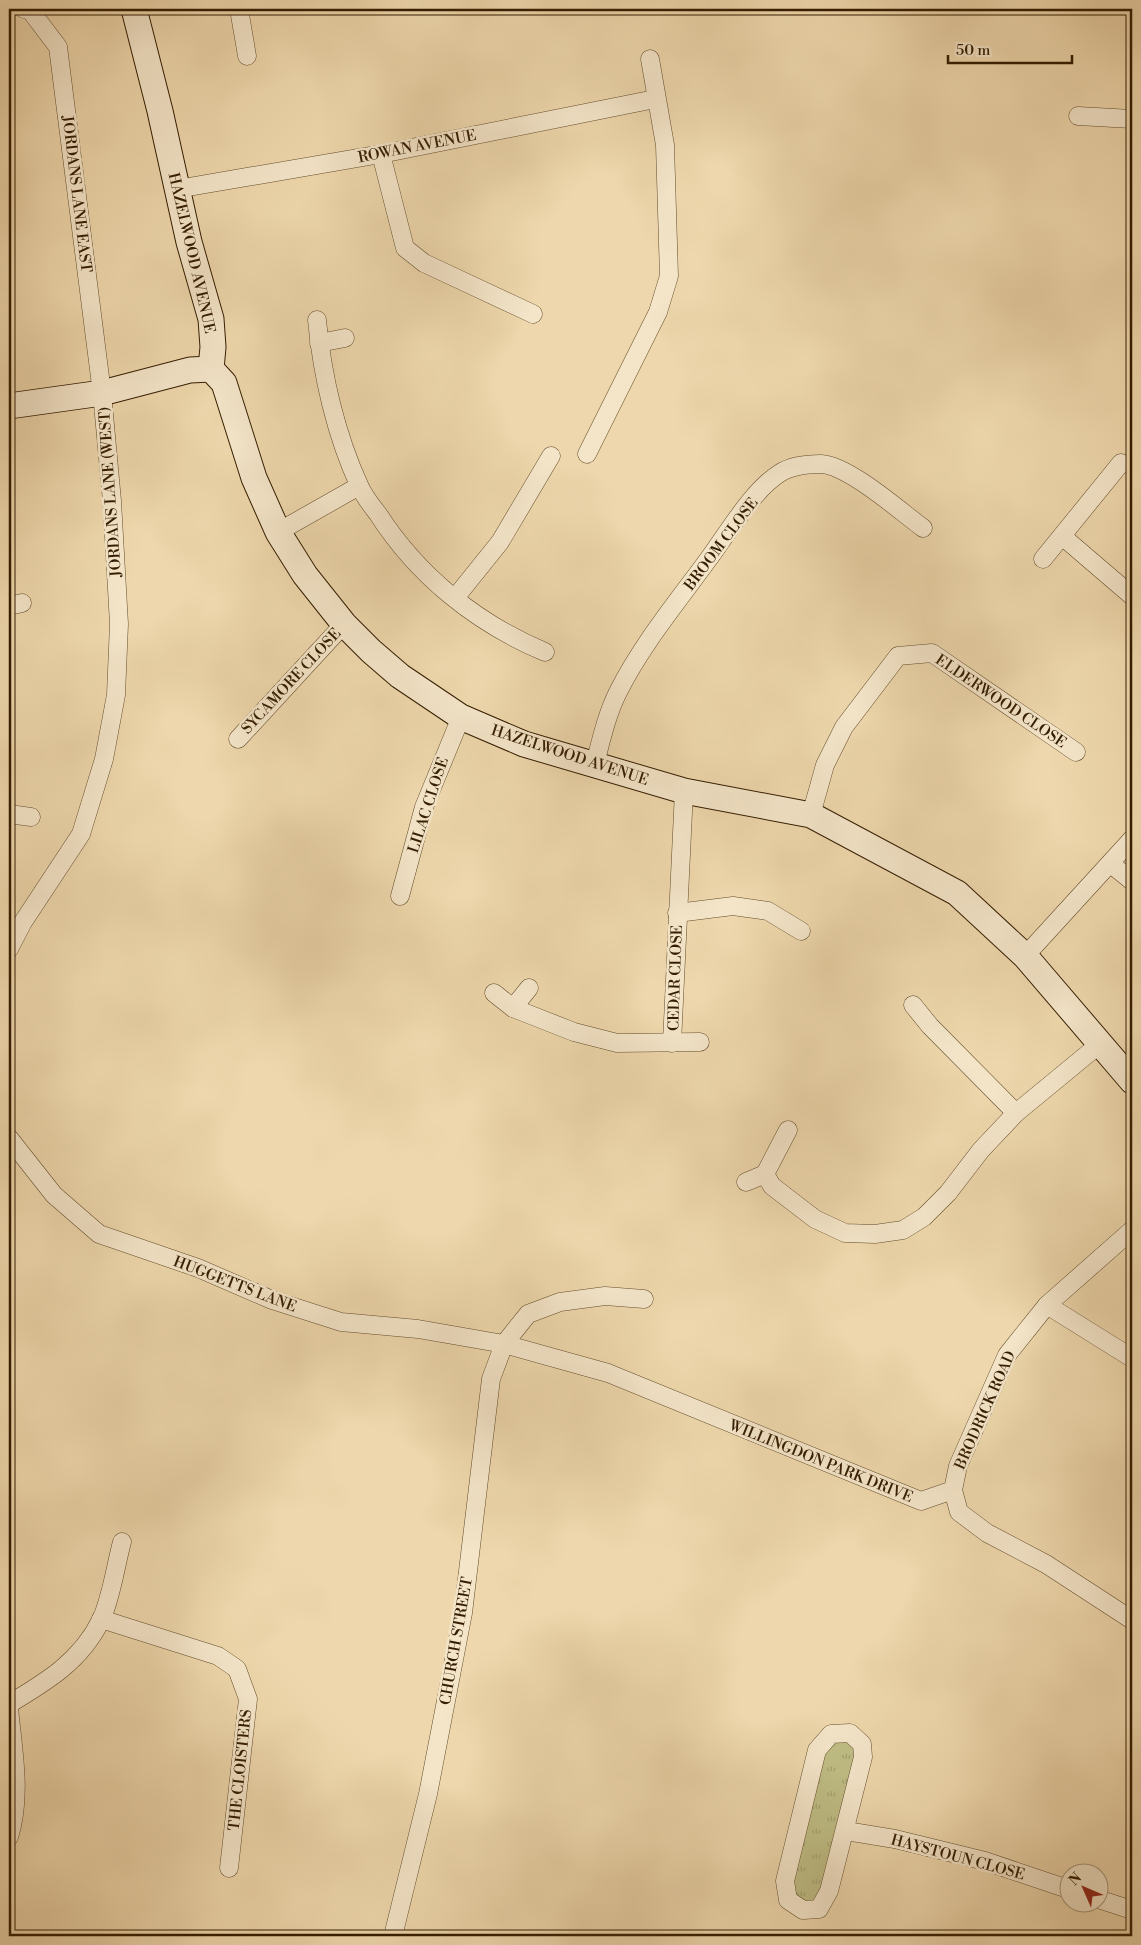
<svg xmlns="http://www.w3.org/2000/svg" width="1141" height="1945" font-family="'Libre Bodoni',serif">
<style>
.grass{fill:url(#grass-tufts);stroke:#7a6d42}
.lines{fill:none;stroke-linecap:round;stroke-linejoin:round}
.street-casing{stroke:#624c2b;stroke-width:19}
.secondary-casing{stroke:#341d00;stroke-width:27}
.street{stroke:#f4e5c9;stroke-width:18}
.secondary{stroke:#f4e5c9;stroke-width:25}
.labels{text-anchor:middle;stroke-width:5;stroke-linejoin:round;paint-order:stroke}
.street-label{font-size:15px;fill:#341d00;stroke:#f4e5c9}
</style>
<defs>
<pattern id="grass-tufts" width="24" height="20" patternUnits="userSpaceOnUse" patternTransform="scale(1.25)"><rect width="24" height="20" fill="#bfbd85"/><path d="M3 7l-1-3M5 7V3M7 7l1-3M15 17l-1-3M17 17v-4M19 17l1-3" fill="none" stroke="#a5a271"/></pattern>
</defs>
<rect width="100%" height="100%" fill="#eed7ac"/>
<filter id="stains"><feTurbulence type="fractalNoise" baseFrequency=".004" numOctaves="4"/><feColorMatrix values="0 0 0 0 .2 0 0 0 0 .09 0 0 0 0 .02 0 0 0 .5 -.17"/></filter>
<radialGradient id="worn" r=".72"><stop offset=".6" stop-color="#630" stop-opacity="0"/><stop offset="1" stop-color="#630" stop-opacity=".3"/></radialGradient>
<path class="grass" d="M 831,1734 L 862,1744 L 819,1909 L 788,1900 L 817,1750 Z"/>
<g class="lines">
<defs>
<g id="street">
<path d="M 239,9 L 247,56"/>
<path d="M 1078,116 L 1132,119"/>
<path d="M 381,154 L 405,248 L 424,263 L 533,314"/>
<path d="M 177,189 L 381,154 L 655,99"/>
<path d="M 317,320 C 322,375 336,435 359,485 C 363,495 371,505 378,514 C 418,576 476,623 545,652"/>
<path d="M 319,343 L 345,338"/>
<path d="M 587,454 L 658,312 L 669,276 L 665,145 L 650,59"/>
<path d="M 278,532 L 359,486"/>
<path d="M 1062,536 L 1132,596"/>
<path d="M 1043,559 L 1121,463"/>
<path d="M 455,598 L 500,542 L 551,456"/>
<path d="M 9,606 L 22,603"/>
<path d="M 238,739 L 344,624"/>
<path d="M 595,764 C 601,740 607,714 618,692 C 642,644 678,601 710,557 C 729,531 753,490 780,473 C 791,466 808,464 821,464 C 848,465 900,511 923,528"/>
<path d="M 9,814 L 31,817"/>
<path d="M 811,815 L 825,765 L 844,727 L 898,656 L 932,653 L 1076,752"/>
<path d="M 1111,864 L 1132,881"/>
<path d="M 400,896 L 424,807 L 461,717"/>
<path d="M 677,913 L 733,906 L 768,911 L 801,931"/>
<path d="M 9,949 L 23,922 L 81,834 L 104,759 L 116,695 L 119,624 L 112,501 L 102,393 L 58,47 L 30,10 L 24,9"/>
<path d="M 1025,956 L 1132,839"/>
<path d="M 494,993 L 513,1008 L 574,1032 L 617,1043 L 700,1042"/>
<path d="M 913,1005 L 930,1026 L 1016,1113"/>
<path d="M 513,1008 L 529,988"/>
<path d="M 672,1043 L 684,791"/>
<path d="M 788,1130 L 765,1174 L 772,1186 L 815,1219 L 845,1233 L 875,1234 L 903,1230 L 924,1217 L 948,1193 L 981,1150 L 1016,1113 L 1101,1043"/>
<path d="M 9,1138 L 54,1195 L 99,1234 L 198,1268 L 272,1300 L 341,1322 L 418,1329 L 504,1344 L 608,1373 L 921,1501 L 953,1490"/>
<path d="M 746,1182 L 765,1174"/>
<path d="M 1132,1230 L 1047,1305 L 1007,1355 L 958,1466 L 953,1490 L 959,1512 L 987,1533 L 1046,1564 L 1132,1620"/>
<path d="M 1047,1305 L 1132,1358"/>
<path d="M 101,1619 L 218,1656 L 237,1669 L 248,1699 L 229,1868"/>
<path d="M 9,1704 C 46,1682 81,1661 101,1620 C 111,1599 116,1564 122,1542"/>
<path d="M 9,1708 C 13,1750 22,1796 9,1837"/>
<path d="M 850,1733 L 862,1744 L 863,1757 L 829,1891 L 819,1909 L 803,1910 L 788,1900 L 785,1881 L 817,1750 L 831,1734 Z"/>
<path d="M 846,1831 L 895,1839 L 985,1861 L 1068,1889"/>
<path d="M 1098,1899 L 1132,1910"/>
<path d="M 393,1936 L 428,1794 L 463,1613 L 491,1379 L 504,1344 L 528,1314 L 560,1302 L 605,1296 L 644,1299"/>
</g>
<g id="secondary">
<path d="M 134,9 L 160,111 L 189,242 L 211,319 L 213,347 L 211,369 L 224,383 L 254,478 L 278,532 L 305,575 L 344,624 L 371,651 L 400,676 L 461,717 L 524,744 L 684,791 L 811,815 L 957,893 L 1025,956 L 1132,1081"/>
<path d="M 9,406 L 102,393 L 190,370 L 211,369"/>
</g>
</defs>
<use href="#street" class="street-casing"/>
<use href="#secondary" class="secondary-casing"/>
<use href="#street" class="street"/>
<use href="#secondary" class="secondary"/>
</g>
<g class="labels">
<g class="street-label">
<text transform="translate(417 146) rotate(-11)" y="5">ROWAN AVENUE</text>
<text transform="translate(77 194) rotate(83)" y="5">JORDANS LANE EAST</text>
<text transform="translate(192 253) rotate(77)" y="5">HAZELWOOD AVENUE</text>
<text transform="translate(110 492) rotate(-94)" y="5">JORDANS LANE (WEST)</text>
<text transform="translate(721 544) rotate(-53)" y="5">BROOM CLOSE</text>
<text transform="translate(291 681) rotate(-47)" y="5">SYCAMORE CLOSE</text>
<text transform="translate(1001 701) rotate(34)" y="5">ELDERWOOD CLOSE</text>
<text transform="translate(570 755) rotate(18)" y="5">HAZELWOOD AVENUE</text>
<text transform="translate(428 805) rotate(-72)" y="5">LILAC CLOSE</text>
<text transform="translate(675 978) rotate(-88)" y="5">CEDAR CLOSE</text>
<text transform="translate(235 1284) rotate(21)" y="5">HUGGETTS LANE</text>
<text transform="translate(985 1410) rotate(-66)" y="5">BRODRICK ROAD</text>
<text transform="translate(821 1461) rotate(22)" y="5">WILLINGDON PARK DRIVE</text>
<text transform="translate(456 1641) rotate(-80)" y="5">CHURCH STREET</text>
<text transform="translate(240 1770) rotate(-84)" y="5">THE CLOISTERS</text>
<text transform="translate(958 1857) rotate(15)" y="5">HAYSTOUN CLOSE</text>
</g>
</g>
<rect width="1141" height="1945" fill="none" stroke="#eed7ac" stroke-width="30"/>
<rect x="10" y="10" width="1121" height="1925" fill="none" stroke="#341d00" stroke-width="2.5"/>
<rect x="15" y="15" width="1111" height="1915" fill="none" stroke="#341d00"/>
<g transform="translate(1084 1888) rotate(315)"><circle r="24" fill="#f4e5c9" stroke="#a79579"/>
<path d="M0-4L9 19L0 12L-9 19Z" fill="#8f2418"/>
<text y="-8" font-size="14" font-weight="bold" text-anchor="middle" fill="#341d00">N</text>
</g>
<path d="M948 55v8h124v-8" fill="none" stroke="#341d00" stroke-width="2.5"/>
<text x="956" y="55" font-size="15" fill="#341d00" stroke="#f4e5c9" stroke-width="4" paint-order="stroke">50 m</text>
<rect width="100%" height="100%" filter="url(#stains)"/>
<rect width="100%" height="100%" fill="url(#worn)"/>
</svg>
